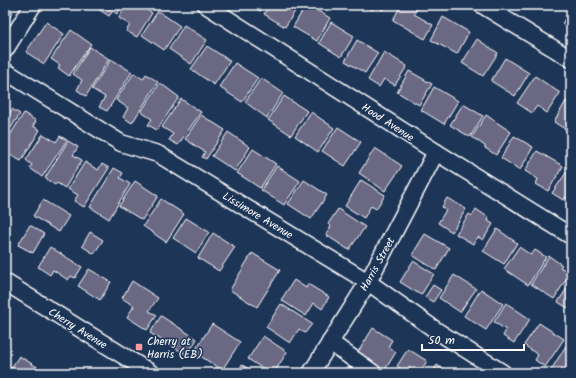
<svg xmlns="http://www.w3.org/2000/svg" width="576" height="378" font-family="Kalam,sans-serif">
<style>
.building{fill:#6b6783;stroke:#fff}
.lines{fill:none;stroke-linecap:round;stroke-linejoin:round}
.minor-casing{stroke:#fff;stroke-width:19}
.minor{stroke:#1d3557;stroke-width:16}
.poi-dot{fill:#ff9aa2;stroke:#1d3557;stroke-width:1.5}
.labels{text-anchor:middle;stroke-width:3;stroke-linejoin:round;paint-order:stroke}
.street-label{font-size:11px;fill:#fff;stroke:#1d3557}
.poi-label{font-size:11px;fill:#fff;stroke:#1d3557;text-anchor:start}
</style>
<rect width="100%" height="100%" fill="#1d3557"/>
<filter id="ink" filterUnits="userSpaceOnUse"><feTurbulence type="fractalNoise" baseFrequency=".025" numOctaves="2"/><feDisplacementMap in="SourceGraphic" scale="8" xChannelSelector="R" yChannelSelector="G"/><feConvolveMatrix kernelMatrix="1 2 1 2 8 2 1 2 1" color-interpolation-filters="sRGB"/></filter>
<g filter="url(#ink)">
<g class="building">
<path d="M 92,5 L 123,5 L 117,14 L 113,11 L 109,16 Z"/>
<path d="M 126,5 L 139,5 L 152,13 L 137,37 L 126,31 L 130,25 L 119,18 Z"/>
<path d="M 250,5 L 264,5 L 260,11 Z"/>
<path d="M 269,5 L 299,5 L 285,27 L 264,14 Z"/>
<path d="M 306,5 L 308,5 L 330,18 L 317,41 L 293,27 Z"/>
<path d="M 365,5 L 386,5 L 383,10 L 375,5 L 372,10 Z"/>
<path d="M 401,5 L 419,5 L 414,14 L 433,25 L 425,39 L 393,20 Z"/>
<path d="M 5,7 L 13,12 L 5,24 Z"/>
<path d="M 571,8 L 571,29 L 562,24 Z"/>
<path d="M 158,11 L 180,26 L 164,50 L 142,35 Z"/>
<path d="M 443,17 L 469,32 L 457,54 L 431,40 Z"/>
<path d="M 46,22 L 64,34 L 44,64 L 26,52 Z"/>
<path d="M 331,22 L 354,36 L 341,57 L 319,43 Z"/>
<path d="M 184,25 L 207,40 L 191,64 L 169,49 Z"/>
<path d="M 71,30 L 91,44 L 69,76 L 58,68 L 60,65 L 51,59 Z"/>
<path d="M 477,39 L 498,53 L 483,76 L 462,63 Z"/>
<path d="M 357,40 L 378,53 L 365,73 L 345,61 Z"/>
<path d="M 207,46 L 230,61 L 214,85 L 191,69 Z"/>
<path d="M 90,47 L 109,59 L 86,96 L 77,90 L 82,80 L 73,74 Z"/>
<path d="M 384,52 L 407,66 L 395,85 L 384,79 L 379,87 L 368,80 Z"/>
<path d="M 505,58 L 529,73 L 515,96 L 491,81 Z"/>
<path d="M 111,59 L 132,72 L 107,111 L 99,107 L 105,97 L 92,89 Z"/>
<path d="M 235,63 L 258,78 L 242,102 L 219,87 Z"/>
<path d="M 409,71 L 432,84 L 419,105 L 397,92 Z"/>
<path d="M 134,73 L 143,79 L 146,74 L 158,82 L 132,123 L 123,117 L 128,108 L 116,100 Z"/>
<path d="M 535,76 L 560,93 L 547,113 L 537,106 L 532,113 L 517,103 Z"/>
<path d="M 261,78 L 283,93 L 267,118 L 245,102 Z"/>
<path d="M 160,83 L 179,97 L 157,130 L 148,125 L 152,119 L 141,112 Z"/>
<path d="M 434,87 L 458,101 L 444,124 L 421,110 Z"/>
<path d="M 284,96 L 307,111 L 291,135 L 268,120 Z"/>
<path d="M 181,99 L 201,112 L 178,145 L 169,140 L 173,134 L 162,127 Z"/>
<path d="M 566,101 L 571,104 L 571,133 L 554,122 Z"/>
<path d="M 463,104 L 483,116 L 470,137 L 450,125 Z"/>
<path d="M 12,109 L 20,114 L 5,137 L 5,112 L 9,115 Z"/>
<path d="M 311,112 L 334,128 L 318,152 L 295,136 Z"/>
<path d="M 24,113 L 36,121 L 33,126 L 40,130 L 21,161 L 10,155 L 8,158 L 5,156 L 5,143 Z"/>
<path d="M 201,115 L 225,130 L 206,159 L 202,157 L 205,152 L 185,139 Z"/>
<path d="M 486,115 L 511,132 L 496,155 L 485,148 L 485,146 L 472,137 Z"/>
<path d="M 338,127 L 361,142 L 345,166 L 322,151 Z"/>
<path d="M 228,132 L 250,147 L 235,171 L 212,156 Z"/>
<path d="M 43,134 L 56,142 L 60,136 L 67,140 L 42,177 L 30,168 L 32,165 L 26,160 Z"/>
<path d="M 514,136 L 533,147 L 520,170 L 501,158 Z"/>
<path d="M 68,141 L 78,147 L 73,155 L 82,160 L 65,188 L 57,183 L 55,185 L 45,178 Z"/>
<path d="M 375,148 L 402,166 L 385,191 L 359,173 Z"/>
<path d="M 253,149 L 276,164 L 260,188 L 237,173 Z"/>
<path d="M 537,151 L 563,166 L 548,191 L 536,184 L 538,179 L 525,171 Z"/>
<path d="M 85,162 L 98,170 L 102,164 L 109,168 L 84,207 L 74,201 L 78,195 L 68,189 Z"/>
<path d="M 277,166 L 300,181 L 284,205 L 261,190 Z"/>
<path d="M 114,168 L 123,173 L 120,178 L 130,184 L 109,219 L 90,207 Z"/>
<path d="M 568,170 L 571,172 L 571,201 L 565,197 L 563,200 L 552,193 Z"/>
<path d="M 304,180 L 327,195 L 311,219 L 288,204 Z"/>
<path d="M 361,180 L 385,195 L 376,209 L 371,206 L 364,218 L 345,206 Z"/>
<path d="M 135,181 L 158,196 L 142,220 L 119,206 Z"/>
<path d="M 447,198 L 466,209 L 452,232 L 438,223 L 446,210 L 442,207 Z"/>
<path d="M 161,199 L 184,214 L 166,242 L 143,226 Z"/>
<path d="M 43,200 L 69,216 L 59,232 L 33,216 Z"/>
<path d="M 338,209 L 365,227 L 349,250 L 326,235 L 331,226 L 328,224 Z"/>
<path d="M 476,209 L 489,218 L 488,221 L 493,224 L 483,240 L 478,237 L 473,244 L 456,234 L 469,214 L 472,216 Z"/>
<path d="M 186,218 L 209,232 L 196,253 L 173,238 Z"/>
<path d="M 30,225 L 44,234 L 33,253 L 18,245 Z"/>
<path d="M 497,229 L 517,243 L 504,264 L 483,251 Z"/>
<path d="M 90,232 L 103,240 L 94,254 L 82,246 Z"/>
<path d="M 213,233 L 235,247 L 219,271 L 198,258 Z"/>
<path d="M 425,234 L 449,248 L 436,270 L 412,255 Z"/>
<path d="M 50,247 L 82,267 L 75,278 L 71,276 L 68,280 L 53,270 L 50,275 L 38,267 Z"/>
<path d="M 519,247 L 531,255 L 535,250 L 546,257 L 528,285 L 504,269 Z"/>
<path d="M 252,253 L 280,270 L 257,307 L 230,290 Z"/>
<path d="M 549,256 L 562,265 L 560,267 L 570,273 L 554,299 L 531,284 Z"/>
<path d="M 413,261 L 434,274 L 421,295 L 400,282 Z"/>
<path d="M 89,269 L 111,282 L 100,300 L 78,286 Z"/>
<path d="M 454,275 L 476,289 L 460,312 L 439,298 Z"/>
<path d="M 294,280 L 306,288 L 308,284 L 329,297 L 322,309 L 314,303 L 306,316 L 281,300 Z"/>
<path d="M 132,281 L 158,298 L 149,311 L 157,315 L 147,330 L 127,317 L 134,306 L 122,298 Z"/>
<path d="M 571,282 L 571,310 L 558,302 Z"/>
<path d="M 433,285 L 441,290 L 433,302 L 425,297 Z"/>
<path d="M 481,289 L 503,304 L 486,330 L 464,316 Z"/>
<path d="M 506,303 L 530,319 L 514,343 L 503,336 L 506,330 L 494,322 Z"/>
<path d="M 281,304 L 312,324 L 305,333 L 299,329 L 290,343 L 266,327 Z"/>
<path d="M 161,316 L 197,339 L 187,355 L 150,333 Z"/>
<path d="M 539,323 L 564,339 L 545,367 L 535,360 L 538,355 L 524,345 Z"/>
<path d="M 212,324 L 240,342 L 222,370 L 194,352 Z"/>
<path d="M 373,328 L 392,340 L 388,347 L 396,352 L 383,373 L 381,373 L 355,357 Z"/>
<path d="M 263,336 L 287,352 L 274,373 L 270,373 L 248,359 Z"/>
<path d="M 567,344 L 571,347 L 571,373 L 557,373 L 551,370 Z"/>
<path d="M 408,349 L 427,361 L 420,372 L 422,373 L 407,373 L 397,366 Z"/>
<path d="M 19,356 L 47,373 L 8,373 Z"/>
<path d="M 242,365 L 256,373 L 237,373 Z"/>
<path d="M 437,365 L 449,373 L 432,373 Z"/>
</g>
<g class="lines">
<defs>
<g id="minor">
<path d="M 206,5 L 436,152 L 571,236"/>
<path d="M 482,5 L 571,59"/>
<path d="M 5,50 L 33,5"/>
<path d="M 5,71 L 121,143 L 158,154 L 368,282 L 437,331 L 503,373"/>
<path d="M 5,282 L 151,373"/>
<path d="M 330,342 L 373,373"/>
<path d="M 311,373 L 368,282 L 436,152"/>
</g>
</defs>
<use href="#minor" class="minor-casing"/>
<use href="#minor" class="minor"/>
</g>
</g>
<rect class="poi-dot" x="135" y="343" width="8" height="8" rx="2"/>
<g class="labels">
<g class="street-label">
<text transform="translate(388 122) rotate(33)" y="4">Hood Avenue</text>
<text transform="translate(258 215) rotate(31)" y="4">Lissimore Avenue</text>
<text transform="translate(377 264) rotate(-61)" y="4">Harris Street</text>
<text transform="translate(78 328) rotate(32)" y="4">Cherry Avenue</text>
</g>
<g class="poi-label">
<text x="147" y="345">Cherry at<tspan x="147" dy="13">Harris (EB)</tspan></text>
</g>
</g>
<rect width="576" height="378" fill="none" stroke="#1d3557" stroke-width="20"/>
<rect x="10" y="10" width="556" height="358" fill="none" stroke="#fff" stroke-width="1.5" filter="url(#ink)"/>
<path d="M422 344v6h102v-6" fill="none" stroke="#ffffff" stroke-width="2"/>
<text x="428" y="344" font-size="12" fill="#ffffff" stroke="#1d3557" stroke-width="3" paint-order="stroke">50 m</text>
</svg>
